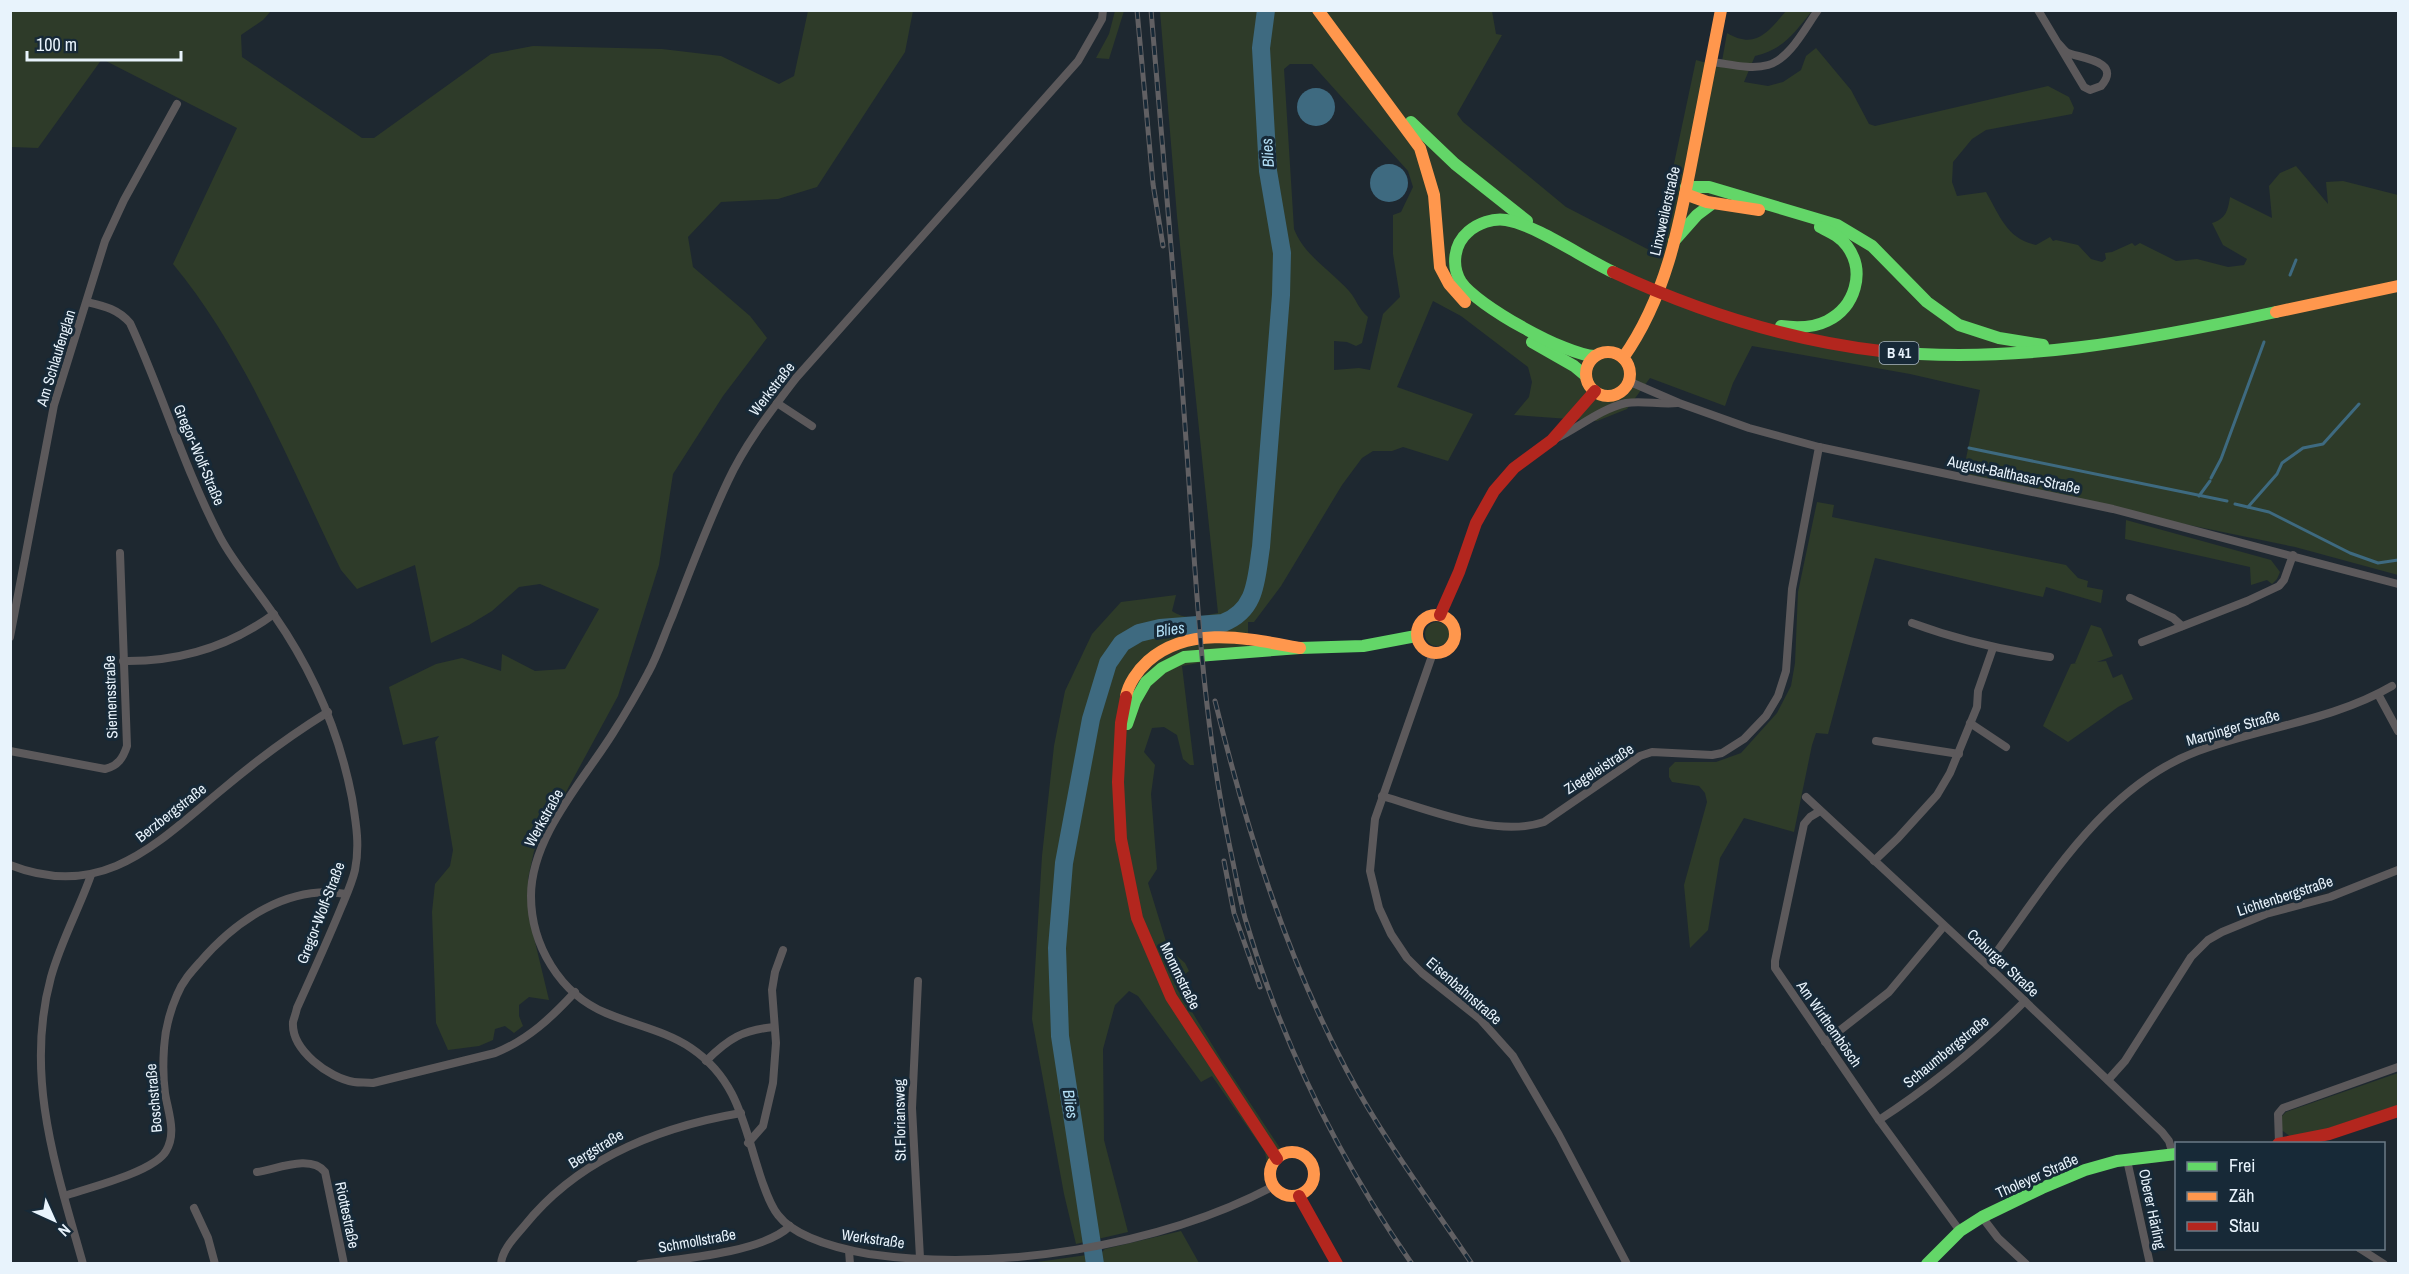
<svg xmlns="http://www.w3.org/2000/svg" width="2409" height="1274" font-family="'Archivo Narrow',sans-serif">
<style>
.green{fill:#2e3b29;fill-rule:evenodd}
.water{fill:#3e6a80}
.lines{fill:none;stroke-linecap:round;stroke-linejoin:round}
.stream{stroke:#3e6a80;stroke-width:3}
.river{stroke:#3e6a80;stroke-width:18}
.street{stroke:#5c595b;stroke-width:8}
.fast{stroke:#63d668;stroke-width:12}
.slow{stroke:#ff974d;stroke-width:12}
.jam{stroke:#b3261e;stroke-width:12}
.rail-casing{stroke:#616063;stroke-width:5}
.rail{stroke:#172937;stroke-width:3;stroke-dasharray:9;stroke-linecap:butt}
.labels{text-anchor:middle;stroke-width:6;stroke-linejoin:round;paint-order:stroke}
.shield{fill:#172937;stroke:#a9b6c1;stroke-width:1.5}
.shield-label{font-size:14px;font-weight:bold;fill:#e8f3fc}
.street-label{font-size:15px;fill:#e8f3fc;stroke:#172937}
.water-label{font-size:16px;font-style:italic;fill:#b2def5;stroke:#172937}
</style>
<rect width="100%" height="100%" fill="#1e2830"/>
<g class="green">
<path d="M 11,11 L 271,11 L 263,20 L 241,35 L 242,57 L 362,138 L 374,138 L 491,54 L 533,46 L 662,49 L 721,56 L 779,84 L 794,76 L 808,11 L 913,11 L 905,52 L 817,187 L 778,199 L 721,202 L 688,237 L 693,267 L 750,316 L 767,338 L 723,396 L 673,474 L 659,565 L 618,696 L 534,851 L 528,879 L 530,921 L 549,1000 L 529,997 L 519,1005 L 519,1016 L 523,1026 L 514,1033 L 505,1026 L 495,1029 L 493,1040 L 479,1046 L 448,1050 L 436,1023 L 432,912 L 435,884 L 450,866 L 453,850 L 435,742 L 439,736 L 403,745 L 389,687 L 436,664 L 462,658 L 501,671 L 502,654 L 535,671 L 565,669 L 599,609 L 540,584 L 519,587 L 492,611 L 469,625 L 431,643 L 415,565 L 357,589 L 341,570 C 291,468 246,352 173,264 L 237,128 L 102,59 L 38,148 L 11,147 Z"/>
<path d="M 1115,11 L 1124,11 L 1109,59 L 1096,58 L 1109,34 Z"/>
<path d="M 1160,11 L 1492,11 L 1496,34 L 1502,35 L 1457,114 L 1463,122 L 1566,207 L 1655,253 L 1696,60 L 1721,67 L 1727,33 C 1756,50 1768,32 1786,11 L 1812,11 C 1794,33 1784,49 1755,56 L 1744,82 L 1768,86 L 1783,82 L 1801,70 L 1806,56 L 1816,48 L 1851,90 L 1869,124 L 1875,126 L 2048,86 L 2069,97 L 2074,108 L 2072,114 L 1986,130 L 1972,139 L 1953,162 L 1952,182 L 1957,196 L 1986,192 C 2000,216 2007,239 2036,245 L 2050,237 L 2053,241 L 2056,240 L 2078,245 L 2091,259 L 2102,262 L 2106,259 L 2105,253 L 2112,252 L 2132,243 L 2135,246 L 2140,243 L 2176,261 L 2197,259 L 2228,267 L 2244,265 L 2247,259 L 2223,245 L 2212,223 C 2226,219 2228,210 2230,197 L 2272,218 L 2269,186 L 2280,173 L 2296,166 L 2328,204 L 2326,182 L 2343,181 L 2398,195 L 2398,575 L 2295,547 L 1962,478 L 1980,390 L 1910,374 L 1752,346 L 1733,383 L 1725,406 L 1650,378 L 1627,409 L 1597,421 L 1514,415 L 1529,397 L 1532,382 L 1528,367 L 1461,316 L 1433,301 L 1397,387 L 1473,414 L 1448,461 L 1403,447 L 1392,451 L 1373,451 L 1362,458 L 1342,485 L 1281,586 L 1254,622 L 1248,622 L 1248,658 L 1226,658 L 1182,666 L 1194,765 L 1190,765 L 1183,759 L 1177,735 L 1164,727 L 1152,728 L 1144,752 L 1155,765 L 1151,794 L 1157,869 L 1148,883 L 1168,948 L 1185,963 L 1189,971 L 1176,981 L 1181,994 L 1221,1059 L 1282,1151 L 1267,1163 L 1265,1152 L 1212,1076 L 1201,1082 L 1138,996 L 1129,991 L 1115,1005 L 1103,1049 L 1104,1140 L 1128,1232 L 1076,1244 L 1064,1194 L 1032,1019 L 1042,856 L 1054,746 L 1065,691 L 1092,634 L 1121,602 L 1176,595 L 1172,611 C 1186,621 1202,616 1218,613 L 1177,216 ZM 1290,64 L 1312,64 L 1408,171 L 1413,187 L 1401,212 L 1393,215 L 1393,254 L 1400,297 L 1383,314 L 1370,370 L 1359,368 L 1334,370 L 1334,341 L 1347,342 L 1356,346 L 1362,343 L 1368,317 C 1357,307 1357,300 1349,291 C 1330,270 1304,255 1294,229 L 1284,69 Z"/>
<path d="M 1817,502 L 1834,505 L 1832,517 L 2066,565 L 2078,578 L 2088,581 L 2087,587 L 2103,590 L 2101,603 L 2046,587 L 2043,597 L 1875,558 L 1828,734 L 1816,733 L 1812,745 L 1794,832 L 1744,818 L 1720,858 L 1708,930 L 1690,948 L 1684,885 L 1707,802 L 1705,793 L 1699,786 L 1672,782 L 1669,777 L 1669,768 L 1675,762 L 1716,762 L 1741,753 L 1777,713 L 1791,686 L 1795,663 L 1798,592 Z"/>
<path d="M 2126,520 L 2271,560 L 2280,572 L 2277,579 L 2272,584 L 2267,580 L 2251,585 L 2250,567 L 2125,539 Z"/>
<circle cx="1437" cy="634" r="12"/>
<path d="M 2091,625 L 2101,628 L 2113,656 L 2097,662 L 2106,661 L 2113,678 L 2122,674 L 2133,699 L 2118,707 L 2068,742 L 2043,726 L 2071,664 L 2077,663 L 2075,663 Z"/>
<path d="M 2398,1073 L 2398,1106 L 2330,1129 L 2291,1137 L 2280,1129 L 2282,1116 L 2286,1112 Z"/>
<path d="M 1181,1231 L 1199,1263 L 1023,1264 L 1101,1253 L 1105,1249 Z"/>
</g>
<g class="water">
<circle cx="1316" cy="107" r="19"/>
<circle cx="1389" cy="183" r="19"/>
</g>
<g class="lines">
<g class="stream">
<path d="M 2290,275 L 2296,260"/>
<path d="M 1969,448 L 2227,501"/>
<path d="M 2211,478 L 2221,459 L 2264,342"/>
<path d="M 2199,496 L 2210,481"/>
<path d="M 2235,504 L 2269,512 L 2350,553 L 2378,563 L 2398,560"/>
<path d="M 2248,507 L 2277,474 L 2282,463 L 2303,448 L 2323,444 L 2359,404"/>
</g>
<path class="river" d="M 1095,1264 L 1060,1036 L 1057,948 L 1064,863 L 1091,719 L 1108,663 L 1122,643 L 1139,633 L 1160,628 L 1223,623 C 1257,610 1256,579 1261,547 L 1281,295 L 1282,253 L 1268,171 L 1261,48 L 1266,10"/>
<g class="street">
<path d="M 1103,10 L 1102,19 L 1078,61 L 796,378 C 771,411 745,444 728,481 C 707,525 690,571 672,617 C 664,635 658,655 648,673 C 637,694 625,714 613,733 C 583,781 531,837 531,896 C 531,945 560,994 606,1013 C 634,1025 666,1031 691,1048 C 740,1081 744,1129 762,1181 C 766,1192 770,1205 778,1215 C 796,1239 841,1249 869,1254 C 997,1272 1159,1247 1274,1186"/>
<path d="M 2038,10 L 2084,87 L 2090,90 L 2101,86 C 2123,61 2080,58 2068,53 C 2064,51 2061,46 2058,43"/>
<path d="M 1712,62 C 1729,64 1751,70 1768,65 C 1790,59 1805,28 1818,10"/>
<path d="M 87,302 C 104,306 118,309 130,323 C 162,392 184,468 220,537 C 235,565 256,588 274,615 C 313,671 339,731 352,798 C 356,823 360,845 355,870 C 352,883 346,896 341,908 C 327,942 312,975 297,1008 C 296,1013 294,1018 293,1022 C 291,1050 329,1078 354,1082 C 360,1083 367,1082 373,1083 L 495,1053 C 528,1040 552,1017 575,992"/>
<path d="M 1628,381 L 1679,403 L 1749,428 L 1819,447 L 2113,509 L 2398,584"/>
<path d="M 777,403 L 812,426"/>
<path d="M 1555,439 C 1578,428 1600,409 1626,403 C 1642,400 1660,405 1677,403"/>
<path d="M 2130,598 L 2173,618 L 2182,626"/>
<path d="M 1912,623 C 1958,640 2002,650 2050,657"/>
<path d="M 10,637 L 54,405 L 105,241 L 124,200 L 177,104"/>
<path d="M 2142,642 L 2247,601 L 2279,586 L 2284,580 L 2293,555"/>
<path d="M 1433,653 L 1375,819 L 1370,871 L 1379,908 L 1391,934 L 1407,958 L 1422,973 L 1480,1019 L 1513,1056 L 1559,1135 L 1627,1264"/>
<path d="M 123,661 C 178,662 229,647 274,614"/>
<path d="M 2378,694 L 2398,731"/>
<path d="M 1970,723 L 2006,747"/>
<path d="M 1876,741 L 1959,754"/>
<path d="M 10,751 L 105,769 C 118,766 123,758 127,746 L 120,553"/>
<path d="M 1382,796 C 1430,810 1496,838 1544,822 L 1640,756 L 1652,752 L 1712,755 L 1722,753 L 1744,739 L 1766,716 L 1778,696 L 1786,671 L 1792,589 L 1819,447"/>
<path d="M 1806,797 L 1987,965 L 2162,1132 L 2169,1141 L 2173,1155"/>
<path d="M 1820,811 L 1810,817 L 1804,824 L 1775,961 L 1775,968 L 1879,1120 L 1960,1231"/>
<path d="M 1874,861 L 1898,838 L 1937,795 L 1950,773 L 1977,707 L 1978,691 L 1993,648"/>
<path d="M 10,865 C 104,902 158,842 224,788 C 257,760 291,735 328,712"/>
<path d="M 1987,965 C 2046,886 2102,787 2198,751 C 2261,727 2332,721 2392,686"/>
<path d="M 918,981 L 912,1108 L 920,1258"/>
<path d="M 1825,1042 L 1889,992 L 1944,926"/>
<path d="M 706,1061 C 729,1038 743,1030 774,1027"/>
<path d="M 2108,1080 L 2125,1061 L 2191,957 L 2208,940 L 2222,932 L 2266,914 L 2330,897 L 2398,870"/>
<path d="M 1879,1120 C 1933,1085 1980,1046 2025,1001"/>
<path d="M 748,1143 L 763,1126 L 773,1083 L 776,1043 L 772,990 L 775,972 L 783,950"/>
<path d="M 2279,1143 L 2278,1114 L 2283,1108 L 2398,1067"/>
<path d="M 2127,1160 L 2150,1264"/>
<path d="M 257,1172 C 277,1169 311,1154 325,1172 L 344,1264"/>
<path d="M 64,1196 C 88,1188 154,1172 166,1151 C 177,1133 168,1112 165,1093 C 163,1079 163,1063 164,1048 C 165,1031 170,1011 177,995 C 182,982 191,972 200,962 C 236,920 289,884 346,894"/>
<path d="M 194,1208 L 208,1238 L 215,1264"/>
<path d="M 1982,1217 L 1998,1238 L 2026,1264"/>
<path d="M 2359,1248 L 2384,1264"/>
<path d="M 849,1251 L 850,1264"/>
<path d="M 83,1264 C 56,1168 24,1076 51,977 C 61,941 79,909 91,875"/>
<path d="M 501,1264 C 502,1249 516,1236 525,1225 C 579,1158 659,1127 741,1113"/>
<path d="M 640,1264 C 679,1259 762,1253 790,1226"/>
</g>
<g class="fast">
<path d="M 1411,122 L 1455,164 L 1527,221"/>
<path d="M 1686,187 L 1709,187 L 1837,225 L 1872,246 L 1927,302 L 1959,325 L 1999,338 L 2043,345"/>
<path d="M 1674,241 L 1697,215 L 1713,203"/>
<path d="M 1781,326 C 1796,328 1813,328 1827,321 C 1855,307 1866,272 1847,246 C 1840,236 1830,232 1820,227"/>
<path d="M 1532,342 L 1574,366 L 1586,376"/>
<path d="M 1881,351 C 2014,365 2146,340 2276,312"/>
<path d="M 1595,356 C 1567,356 1476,305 1461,282 C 1451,266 1454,244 1468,232 C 1478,223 1493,218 1506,220 C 1536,225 1583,258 1613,272"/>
<path d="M 1127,724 L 1135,701 L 1146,682 L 1162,668 L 1184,657 L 1300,648 L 1363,646 L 1416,636"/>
<path d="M 1927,1264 L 1960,1231 L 1982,1217 L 2042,1188 L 2085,1170 L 2117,1161 L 2176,1154"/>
</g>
<g class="slow">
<path d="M 1318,10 L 1420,148 L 1434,195 L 1440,267 L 1449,284 L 1465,302"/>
<path d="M 1685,194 L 1707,202 L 1759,210"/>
<path d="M 2276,312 L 2398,286"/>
<circle cx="1608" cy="374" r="22"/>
<path d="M 1623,358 C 1667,296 1680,222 1694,149 C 1703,102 1712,56 1721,10"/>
<circle cx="1436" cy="634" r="19"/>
<path d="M 1126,697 C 1128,684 1138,670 1148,661 C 1190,624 1250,639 1300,648"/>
<circle cx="1292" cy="1174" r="22"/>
</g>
<g class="jam">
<path d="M 1613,272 C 1699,312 1787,340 1881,351"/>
<path d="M 1440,615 L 1459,572 L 1476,523 L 1494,491 L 1514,468 L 1552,440 L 1595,391"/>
<path d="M 1126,697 L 1121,723 L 1118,782 L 1121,839 L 1137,918 L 1171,997 L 1277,1159"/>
<path d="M 2278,1144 L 2329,1134 L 2398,1111"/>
<path d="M 1299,1196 L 1337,1264"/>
</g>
<defs>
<g id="rail">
<path d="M 1137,10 L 1153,184 L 1163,246"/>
<path d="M 1151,10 C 1163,154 1176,297 1186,440 C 1196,577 1201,713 1230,848 C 1235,871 1239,895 1245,918 C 1281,1041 1339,1159 1412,1264"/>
<path d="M 1215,701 C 1246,827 1285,954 1346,1069 C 1382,1137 1429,1200 1472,1264"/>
<path d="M 1224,861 L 1234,913 L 1260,987"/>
</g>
</defs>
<use href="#rail" class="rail-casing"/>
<use href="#rail" class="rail"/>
</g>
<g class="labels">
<rect class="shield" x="1879.5" y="342" width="39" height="22" rx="4.5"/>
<g class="shield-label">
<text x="1899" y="358">B 41</text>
</g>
<g class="street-label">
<text transform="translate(1665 211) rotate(-77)" y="5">Linxweilerstraße</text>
<text transform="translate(56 358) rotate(-73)" y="5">Am Schlaufenglan</text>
<text transform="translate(772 389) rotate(-52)" y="5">Werkstraße</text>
<text transform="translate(199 455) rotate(67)" y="5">Gregor-Wolf-Straße</text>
<text transform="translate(2014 475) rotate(12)" y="5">August-Balthasar-Straße</text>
<text transform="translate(111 697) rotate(-92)" y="5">Siemensstraße</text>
<text transform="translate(2233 728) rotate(-16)" y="5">Marpinger Straße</text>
<text transform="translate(1599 769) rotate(-33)" y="5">Ziegeleistraße</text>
<text transform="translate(171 813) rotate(-38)" y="5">Berzbergstraße</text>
<text transform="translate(544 818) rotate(-61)" y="5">Werkstraße</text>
<text transform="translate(2285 896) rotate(-18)" y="5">Lichtenbergstraße</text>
<text transform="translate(321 913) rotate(-69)" y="5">Gregor-Wolf-Straße</text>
<text transform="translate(2003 963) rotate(43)" y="5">Coburger Straße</text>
<text transform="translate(1180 976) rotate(64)" y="5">Mommstraße</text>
<text transform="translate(1464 991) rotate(41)" y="5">Eisenbahnstraße</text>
<text transform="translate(1829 1024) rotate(55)" y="5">Am Wirthembösch</text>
<text transform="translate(1946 1052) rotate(-39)" y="5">Schaumbergstraße</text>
<text transform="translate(154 1098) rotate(-95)" y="5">Boschstraße</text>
<text transform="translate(900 1120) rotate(-91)" y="5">St.Floriansweg</text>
<text transform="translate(596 1149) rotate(-31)" y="5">Bergstraße</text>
<text transform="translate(2037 1176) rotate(-24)" y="5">Tholeyer Straße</text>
<text transform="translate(2152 1209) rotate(78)" y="5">Oberer Härling</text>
<text transform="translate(347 1215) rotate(78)" y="5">Riottestraße</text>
<text transform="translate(873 1239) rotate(8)" y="5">Werkstraße</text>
<text transform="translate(697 1241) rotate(-10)" y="5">Schmollstraße</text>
</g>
<g class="water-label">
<text transform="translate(1267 153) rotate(-94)" y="6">Blies</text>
<text transform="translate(1170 629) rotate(-8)" y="6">Blies</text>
<text transform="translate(1071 1104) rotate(81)" y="6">Blies</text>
</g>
</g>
<rect width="2409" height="1274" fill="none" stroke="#e8f3fc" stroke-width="24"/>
<rect x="2175" y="1142" width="210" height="108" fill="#172937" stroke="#6b7a86" stroke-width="1.5"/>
<rect x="2187" y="1162" width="30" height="9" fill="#63d668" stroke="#6b7a86" stroke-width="1.5"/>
<text x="2229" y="1172" font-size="18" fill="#e8f3fc">Frei</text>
<rect x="2187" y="1192" width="30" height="9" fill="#ff974d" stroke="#6b7a86" stroke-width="1.5"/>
<text x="2229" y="1202" font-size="18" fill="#e8f3fc">Zäh</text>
<rect x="2187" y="1222" width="30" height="9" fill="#b3261e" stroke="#6b7a86" stroke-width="1.5"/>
<text x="2229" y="1232" font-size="18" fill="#e8f3fc">Stau</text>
<g transform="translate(54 1220) rotate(135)" stroke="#172937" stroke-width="4.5" paint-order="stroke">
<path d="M0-4.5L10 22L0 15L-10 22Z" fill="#e8f3fc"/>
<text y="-9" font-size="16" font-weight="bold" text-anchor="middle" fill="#e8f3fc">N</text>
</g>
<path d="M27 51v9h154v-9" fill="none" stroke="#e8f3fc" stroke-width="3"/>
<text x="36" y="51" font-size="18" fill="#e8f3fc" stroke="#172937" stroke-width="4.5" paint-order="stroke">100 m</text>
</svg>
